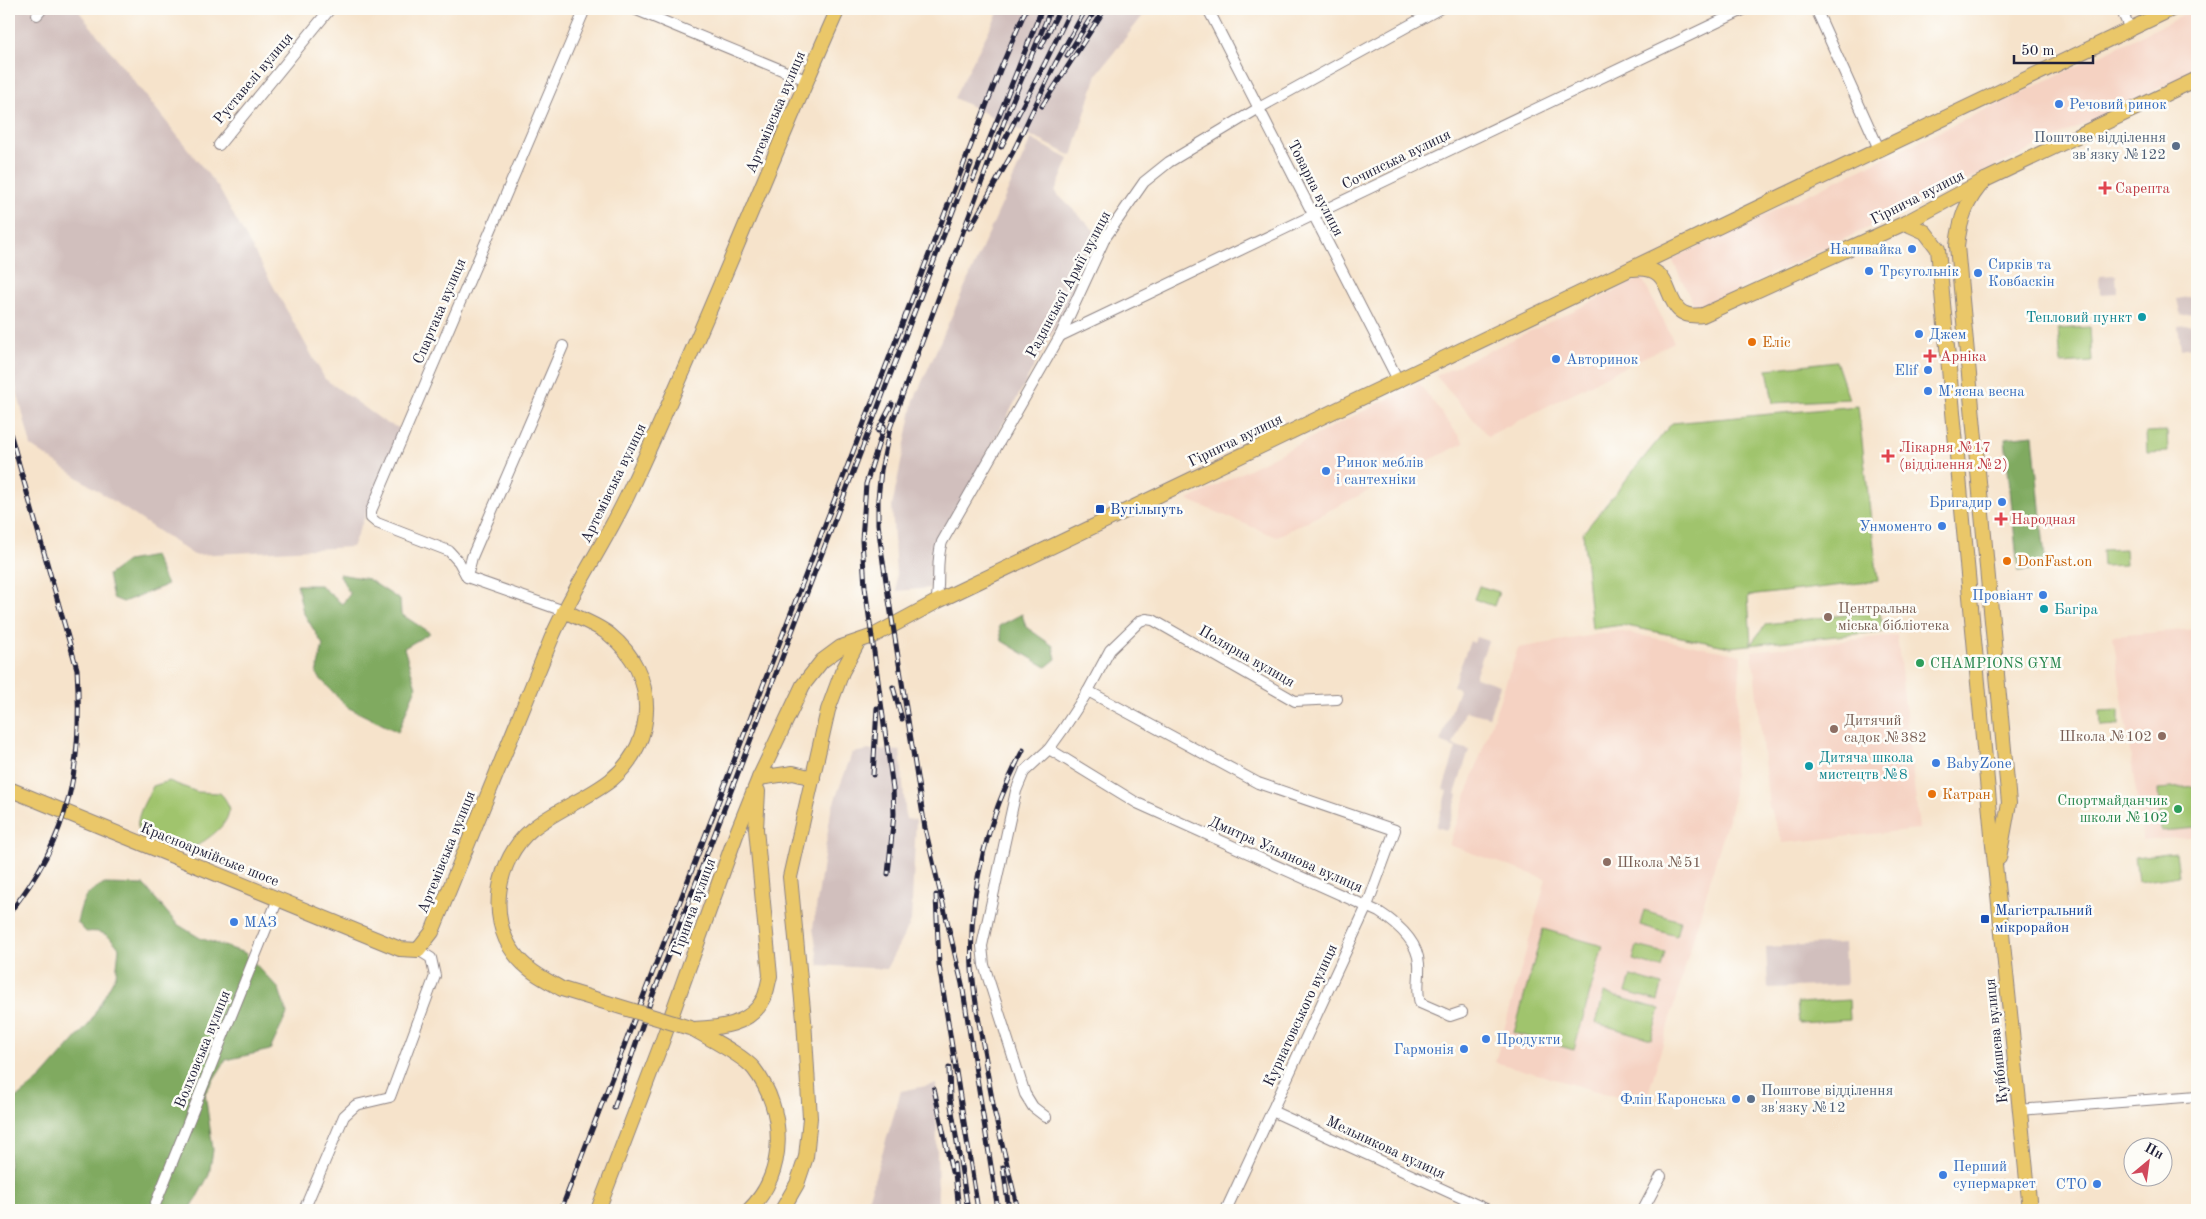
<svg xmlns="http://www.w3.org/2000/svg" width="2206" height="1219" font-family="'Old Standard TT',serif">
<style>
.built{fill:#f5d2c2}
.industrial{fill:#d1bfbd}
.green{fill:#a0c46d;stroke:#617354}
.forest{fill:#80aa60;stroke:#51664e}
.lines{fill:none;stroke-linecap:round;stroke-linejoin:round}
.minor-casing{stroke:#8c8283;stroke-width:12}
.major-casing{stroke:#8c8283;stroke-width:16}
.minor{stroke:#fff;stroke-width:10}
.major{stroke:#eac769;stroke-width:14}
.rail-casing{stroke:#22223b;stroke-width:5}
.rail{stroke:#fdfcf7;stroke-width:3;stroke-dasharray:9;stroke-linecap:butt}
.major-bridge-casing{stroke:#8c8283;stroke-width:16;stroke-linecap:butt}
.major-bridge{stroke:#eac769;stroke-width:14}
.shop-dot{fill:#3f7fe0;stroke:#fdfcf7;stroke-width:2}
.service-dot{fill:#5c6f8a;stroke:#fdfcf7;stroke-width:2}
.health-dot{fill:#e0444e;stroke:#fdfcf7;stroke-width:2}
.culture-dot{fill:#0f9aa8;stroke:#fdfcf7;stroke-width:2}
.food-dot{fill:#e8710a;stroke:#fdfcf7;stroke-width:2}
.transit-dot{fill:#1a4fb4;stroke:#fdfcf7;stroke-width:2}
.education-dot{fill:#8d6e63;stroke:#fdfcf7;stroke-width:2}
.leisure-dot{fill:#2e9e5b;stroke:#fdfcf7;stroke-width:2}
.labels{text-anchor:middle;stroke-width:5;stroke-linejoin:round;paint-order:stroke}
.street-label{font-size:15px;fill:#22223b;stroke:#fdfcf7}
.shop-label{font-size:15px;fill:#366cbe;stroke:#fdfcf7;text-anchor:start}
.service-label{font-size:15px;fill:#4e5e75;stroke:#fdfcf7;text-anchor:end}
.health-label{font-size:15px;fill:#be3a42;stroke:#fdfcf7;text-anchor:start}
.culture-label{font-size:15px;fill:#0d838f;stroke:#fdfcf7;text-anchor:start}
.food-label{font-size:15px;fill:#c56008;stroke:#fdfcf7;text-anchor:start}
.transit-label{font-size:15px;fill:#164399;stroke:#fdfcf7;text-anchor:start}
.education-label{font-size:15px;fill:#785e54;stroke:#fdfcf7;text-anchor:start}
.leisure-label{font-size:15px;fill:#27864d;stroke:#fdfcf7;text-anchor:start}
</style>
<rect width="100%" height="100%" fill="#fdfcf7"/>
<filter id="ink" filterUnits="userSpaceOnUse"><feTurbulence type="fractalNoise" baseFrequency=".02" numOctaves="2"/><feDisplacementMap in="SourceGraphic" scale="10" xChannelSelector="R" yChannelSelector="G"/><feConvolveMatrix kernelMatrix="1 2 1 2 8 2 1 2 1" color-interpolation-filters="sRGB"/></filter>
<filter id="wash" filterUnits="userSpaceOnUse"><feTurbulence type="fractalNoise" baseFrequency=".0096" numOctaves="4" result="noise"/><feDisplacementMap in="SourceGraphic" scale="20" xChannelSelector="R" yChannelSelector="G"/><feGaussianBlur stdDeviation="1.12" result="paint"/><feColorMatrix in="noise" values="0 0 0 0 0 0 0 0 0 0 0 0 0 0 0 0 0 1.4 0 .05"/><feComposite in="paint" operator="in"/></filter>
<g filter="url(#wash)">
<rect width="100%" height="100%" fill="#f6e3cb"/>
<g class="built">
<path d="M 2197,9 L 2197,70 L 1696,310 L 1672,259 Z"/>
<path d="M 1642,278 L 1674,342 L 1488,436 L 1436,376 Z"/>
<path d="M 1419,383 L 1464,443 L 1276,537 L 1188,500 Z"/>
<path d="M 2197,629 L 2197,836 L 2143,841 L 2113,636 Z"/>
<path d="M 1618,631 L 1741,655 L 1732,805 L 1645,1105 L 1495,1062 L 1546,879 L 1449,845 L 1518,648 Z"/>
<path d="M 1897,635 L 1919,829 L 1783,843 L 1769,807 L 1752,651 Z"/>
</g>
<g class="industrial">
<path d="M 9,9 L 77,9 L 218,187 L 325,379 L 386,423 L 402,429 L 352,547 L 194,555 L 31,446 L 9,359 Z"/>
<path d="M 1000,9 L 1148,9 L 1097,74 L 1072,156 L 954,98 Z"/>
<path d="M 1031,139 L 1069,159 L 1055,192 L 1103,239 L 935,550 L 933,579 L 930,588 L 897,591 L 892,506 L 914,400 Z"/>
<path d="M 2116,275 L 2117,293 L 2100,294 L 2099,276 Z"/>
<path d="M 2194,296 L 2197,312 L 2181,316 L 2177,299 Z"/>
<path d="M 2197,324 L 2197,346 L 2181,349 L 2178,326 Z"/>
<path d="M 1476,637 L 1488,641 L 1475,677 L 1500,685 L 1489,717 L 1465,711 L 1453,745 L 1469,750 L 1455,794 L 1458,795 L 1447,830 L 1436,827 L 1447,791 L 1443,789 L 1456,748 L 1440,742 L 1459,690 L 1453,686 L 1470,641 L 1474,643 Z"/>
<path d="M 876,749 L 900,751 L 906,819 L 916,820 L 911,922 L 886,969 L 819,965 L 813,928 L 831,811 L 852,753 Z"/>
<path d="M 1844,943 L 1846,985 L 1768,988 L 1766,947 Z"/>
<path d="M 936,1084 L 938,1210 L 865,1210 L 901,1091 Z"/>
</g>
<g class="green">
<path d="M 2090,327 L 2092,362 L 2061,364 L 2058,329 Z"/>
<path d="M 1836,361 L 1849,399 L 1773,403 L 1767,369 Z"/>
<path d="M 1858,406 L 1878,581 L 1748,596 L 1751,644 L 1766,624 L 1879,611 L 1885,631 L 1730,647 L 1622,625 L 1592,629 L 1583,533 L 1672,423 Z"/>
<path d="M 2167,431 L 2168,452 L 2147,453 L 2146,432 Z"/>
<path d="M 2125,549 L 2126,565 L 2103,566 L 2102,550 Z"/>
<path d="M 1479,586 L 1499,592 L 1494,606 L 1474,599 Z"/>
<path d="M 2119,710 L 2119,725 L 2101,726 L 2100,711 Z"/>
<path d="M 169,781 L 197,792 L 220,793 C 245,817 210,837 192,849 L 142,835 C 130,823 147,799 153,786 Z"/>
<path d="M 2197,786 L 2197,828 L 2161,831 L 2158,789 Z"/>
<path d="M 2176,852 L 2179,876 L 2138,882 L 2135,857 Z"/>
<path d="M 1644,910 L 1680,921 L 1676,936 L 1640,925 Z"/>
<path d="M 1543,929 L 1603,946 L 1574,1050 L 1514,1033 Z"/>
<path d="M 1637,946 L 1665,953 L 1661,968 L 1633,960 Z"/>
<path d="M 1631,976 L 1662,985 L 1658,1001 L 1626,992 Z"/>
<path d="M 1604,993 L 1660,1009 L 1651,1039 L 1596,1023 Z"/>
<path d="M 1849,1000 L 1850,1020 L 1799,1023 L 1797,1003 Z"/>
</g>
<g class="forest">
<path d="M 2033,435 L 2046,569 L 2018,571 L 2005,438 Z"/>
<path d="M 154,556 L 167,585 L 123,602 L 113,598 L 108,575 L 127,561 Z"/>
<path d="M 339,574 L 368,579 L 400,600 L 401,614 L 430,633 L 404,648 L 416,687 L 398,732 L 347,707 L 316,674 L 323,645 L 303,612 L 297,585 L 320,585 L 342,604 L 350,594 Z"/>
<path d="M 1022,614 L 1026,627 L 1053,646 L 1056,659 L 1046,667 L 1002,641 L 999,626 Z"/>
<path d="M 105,884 L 144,885 L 177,924 L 200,938 L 245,953 L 279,989 L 287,1014 L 270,1050 L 226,1060 L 205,1093 L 213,1150 L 209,1175 L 190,1210 L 9,1210 L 9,1104 L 41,1078 L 89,1024 L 116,975 L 119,948 C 109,935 103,930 86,932 L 77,922 C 82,901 84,892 105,884 Z"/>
</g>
</g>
<g filter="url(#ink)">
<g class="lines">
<defs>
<g id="minor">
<path d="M 634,9 L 806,80"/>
<path d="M 1208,9 L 1398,380"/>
<path d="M 1816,9 L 1879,149"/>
<path d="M 2121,9 L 2130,29"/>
<path d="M 37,15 L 42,9"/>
<path d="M 219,145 L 330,9"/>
<path d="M 1060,336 L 1745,9"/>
<path d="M 467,577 L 472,557 L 563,346"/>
<path d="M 936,602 C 941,582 935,562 942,542 L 1060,336 L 1105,238 L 1144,182 L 1169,162 L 1259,108 L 1439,9"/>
<path d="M 564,611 L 467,577 L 459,562 L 449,551 L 377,523 L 371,518 L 371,511 L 585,9"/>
<path d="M 1088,691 L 1258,783 L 1395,830 L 1367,906 L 1226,1210"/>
<path d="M 1049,749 L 1137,803 L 1379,912 C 1396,923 1418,941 1419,964 C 1420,977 1416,990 1420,1003 L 1450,1016 L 1462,1012"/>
<path d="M 2019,1110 L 2197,1096"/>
<path d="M 1272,1111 L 1488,1210"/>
<path d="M 1046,1117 L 1033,1107 L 1025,1094 L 984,965 L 982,946 L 1016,791 L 1024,772 L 1049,749 L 1064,728 L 1088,691 L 1110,650 L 1140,621 L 1146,619 L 1153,620 L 1295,701 L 1337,699"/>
<path d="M 153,1210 L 278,899"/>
<path d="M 304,1210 L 344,1116 L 356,1105 L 390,1097 L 435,976 L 431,958 L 418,950"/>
<path d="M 1643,1210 L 1661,1176"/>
</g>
<g id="major">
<path d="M 1985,180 C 1966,200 1960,219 1957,246 L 2009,803 L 1999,858"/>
<path d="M 1905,223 L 1925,232 L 1938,249 L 1992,835 L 2030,1210"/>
<path d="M 1633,269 C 1684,263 1655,322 1703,315 L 1905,223 L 1985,180 L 2197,79"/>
<path d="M 759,778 L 793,773 L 813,778"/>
<path d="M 9,789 L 400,949 L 418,950 L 432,932 L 552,637 C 574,586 607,541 630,490 C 704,332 767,168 838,9"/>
<path d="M 562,989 C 544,979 526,970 514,953 C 487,917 497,859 531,830 C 555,810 587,799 611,780 C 658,741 658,674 610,635 C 598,625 578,618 564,611"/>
<path d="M 693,1029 C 719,1028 750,1026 764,998 C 767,992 768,983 770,976 L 756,829 L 758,791"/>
<path d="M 693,1029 C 708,1038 743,1055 754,1069 C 786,1110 787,1173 749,1210"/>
<path d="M 598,1210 L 662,1042 L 736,835 L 759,778 L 803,685 L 822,661 L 841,647 L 873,636 L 936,602 L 2172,9"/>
<path d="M 782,1210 L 797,1184 L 806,1157 L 810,1118 L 804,1020 L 790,877 L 828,710 L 842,672 L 858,642"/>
</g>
</defs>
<use href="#minor" class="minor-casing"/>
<use href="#major" class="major-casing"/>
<use href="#minor" class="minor"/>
<use href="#major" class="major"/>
<defs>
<g id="rail">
<path d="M 1041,47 L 1060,9"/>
<path d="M 1067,56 L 1096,9"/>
<path d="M 1042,106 L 1105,9"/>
<path d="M 1001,147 L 1045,63 L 1071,9"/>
<path d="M 973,180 L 1042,9"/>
<path d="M 970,228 L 1013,152 L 1055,64 L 1086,9"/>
<path d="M 884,426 L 866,484 L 862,540 L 865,587 L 893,789 L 894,814 L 888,874"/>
<path d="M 9,429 L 77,669 C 83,765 71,837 9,913"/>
<path d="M 878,431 L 892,404"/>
<path d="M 893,687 L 902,719"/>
<path d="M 873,775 L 877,708"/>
<path d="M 936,895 L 939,965 L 978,1210"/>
<path d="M 985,1060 L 994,1110 L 1018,1210"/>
<path d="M 987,1066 C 981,1033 974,1001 972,968 C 968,892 988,817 1023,750"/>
<path d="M 949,1068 L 950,1099 L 968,1210"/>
<path d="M 934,1089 L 952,1172"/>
<path d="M 614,1108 L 651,1000 L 971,164"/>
<path d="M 954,1164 L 959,1210"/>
<path d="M 1003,1167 L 1009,1210"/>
<path d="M 561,1210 L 1000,70 L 1026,9"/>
<path d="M 998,1210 L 962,984 L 925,828 L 883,562 L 878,524 L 878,499 L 881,470 L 890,428 L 1007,114 L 1051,9"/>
</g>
</defs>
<use href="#rail" class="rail-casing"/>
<use href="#rail" class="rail"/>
<defs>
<path id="major-bridge" d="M 562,989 L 693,1029"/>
</defs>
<use href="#major-bridge" class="major-bridge-casing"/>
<use href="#major-bridge" class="major-bridge"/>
</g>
</g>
<g class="shop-dot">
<circle cx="2059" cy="104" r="5"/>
<circle cx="1912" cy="249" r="5"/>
<circle cx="1869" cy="271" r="5"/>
<circle cx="1978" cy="273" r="5"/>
<circle cx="1919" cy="334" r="5"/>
<circle cx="1556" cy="359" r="5"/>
<circle cx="1928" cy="370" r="5"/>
<circle cx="1928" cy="391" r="5"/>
<circle cx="1326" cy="471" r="5"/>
<circle cx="2002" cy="502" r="5"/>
<circle cx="1942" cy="526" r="5"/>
<circle cx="2043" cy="595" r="5"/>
<circle cx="1936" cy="763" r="5"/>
<circle cx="234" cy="922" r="5"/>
<circle cx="1486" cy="1039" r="5"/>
<circle cx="1464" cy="1049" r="5"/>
<circle cx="1736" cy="1099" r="5"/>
<circle cx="1943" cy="1175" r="5"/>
<circle cx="2097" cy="1184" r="5"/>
</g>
<g class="service-dot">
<circle cx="2176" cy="146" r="5"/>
<circle cx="1751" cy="1099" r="5"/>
</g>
<g class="health-dot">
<path d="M2102.5 180.5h5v5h5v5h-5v5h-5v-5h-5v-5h5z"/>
<path d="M1927.5 348.5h5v5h5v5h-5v5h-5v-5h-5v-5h5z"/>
<path d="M1885.5 448.5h5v5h5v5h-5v5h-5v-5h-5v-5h5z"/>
<path d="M1998.5 511.5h5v5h5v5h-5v5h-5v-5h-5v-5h5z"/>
</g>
<g class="culture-dot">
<circle cx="2142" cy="317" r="5"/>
<circle cx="2044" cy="609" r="5"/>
<circle cx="1809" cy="766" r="5"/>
</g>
<g class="food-dot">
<circle cx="1752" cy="342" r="5"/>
<circle cx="2007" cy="561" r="5"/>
<circle cx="1932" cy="794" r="5"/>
</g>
<g class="transit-dot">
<rect x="1095" y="504" width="10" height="10" rx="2.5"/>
<rect x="1980" y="914" width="10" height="10" rx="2.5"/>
</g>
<g class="education-dot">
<circle cx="1828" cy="617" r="5"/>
<circle cx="1834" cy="729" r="5"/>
<circle cx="2162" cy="736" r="5"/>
<circle cx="1607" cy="862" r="5"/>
</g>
<g class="leisure-dot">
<circle cx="1920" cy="663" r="5"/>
<circle cx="2178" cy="809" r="5"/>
</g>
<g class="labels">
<g class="street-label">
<text transform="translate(253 78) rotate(-50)" y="5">Руставелі вулиця</text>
<text transform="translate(775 112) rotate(-67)" y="5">Артемівська вулиця</text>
<text transform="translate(1396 159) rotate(-26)" y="5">Сочинська вулиця</text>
<text transform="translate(1316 188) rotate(63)" y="5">Товарна вулиця</text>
<text transform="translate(1917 197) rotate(-27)" y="5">Гірнича вулиця</text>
<text transform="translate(1068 284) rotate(-62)" y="5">Радянської Армії вулиця</text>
<text transform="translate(439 311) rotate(-67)" y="5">Спартака вулиця</text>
<text transform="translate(1235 440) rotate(-26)" y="5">Гірнича вулиця</text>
<text transform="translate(613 483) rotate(-64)" y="5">Артемівська вулиця</text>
<text transform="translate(1247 656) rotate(30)" y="5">Полярна вулиця</text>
<text transform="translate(446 852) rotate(-68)" y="5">Артемівська вулиця</text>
<text transform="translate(210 854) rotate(22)" y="5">Красноармійське шосе</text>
<text transform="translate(1286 854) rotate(24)" y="5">Дмитра Ульянова вулиця</text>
<text transform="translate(693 907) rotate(-70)" y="5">Гірнича вулиця</text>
<text transform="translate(1300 1015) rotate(-65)" y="5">Курнатовського вулиця</text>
<text transform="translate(1996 1041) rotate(-96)" y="5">Куйбишева вулиця</text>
<text transform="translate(202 1049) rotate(-68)" y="5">Волховська вулиця</text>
<text transform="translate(1386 1147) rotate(25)" y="5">Мельникова вулиця</text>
</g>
<g class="shop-label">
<text x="2069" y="109">Речовий ринок</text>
<text x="1902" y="254" text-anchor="end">Наливайка</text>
<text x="1988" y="269">Сирків та<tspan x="1988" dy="17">Ковбаскін</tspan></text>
<text x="1879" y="276">Трєугольнік</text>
<text x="1929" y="339">Джем</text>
<text x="1566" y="364">Авторинок</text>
<text x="1918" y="375" text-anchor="end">Elif</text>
<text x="1938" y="396">М'ясна весна</text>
<text x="1336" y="467">Ринок меблів<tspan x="1336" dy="17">і сантехніки</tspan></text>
<text x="1992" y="507" text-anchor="end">Бригадир</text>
<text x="1932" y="531" text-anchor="end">Унмоменто</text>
<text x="2033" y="600" text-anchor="end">Провіант</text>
<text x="1946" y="768">BabyZone</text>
<text x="244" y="927">МАЗ</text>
<text x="1496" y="1044">Продукти</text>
<text x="1454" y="1054" text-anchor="end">Гармонія</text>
<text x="1726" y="1104" text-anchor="end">Фліп Каронська</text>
<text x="1953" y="1171">Перший<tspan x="1953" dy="17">супермаркет</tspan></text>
<text x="2087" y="1189" text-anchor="end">СТО</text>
</g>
<g class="service-label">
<text x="2166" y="142">Поштове відділення<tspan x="2166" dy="17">зв'язку №122</tspan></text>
<text x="1761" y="1095" text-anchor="start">Поштове відділення<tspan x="1761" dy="17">зв'язку №12</tspan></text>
</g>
<g class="health-label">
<text x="2115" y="193">Сарепта</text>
<text x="1940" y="361">Арніка</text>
<text x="1899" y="452">Лікарня №17<tspan x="1899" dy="17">(відділення №2)</tspan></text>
<text x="2011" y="524">Народная</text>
</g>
<g class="culture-label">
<text x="2132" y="322" text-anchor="end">Тепловий пункт</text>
<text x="2054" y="614">Багіра</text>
<text x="1819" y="762">Дитяча школа<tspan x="1819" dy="17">мистецтв №8</tspan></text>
</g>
<g class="food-label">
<text x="1762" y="347">Еліс</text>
<text x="2017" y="566">DonFast.on</text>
<text x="1942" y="799">Катран</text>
</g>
<g class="transit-label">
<text x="1110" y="514">Вугільпуть</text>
<text x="1995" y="915">Магістральний<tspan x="1995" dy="17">мікрорайон</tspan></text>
</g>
<g class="education-label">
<text x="1838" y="613">Центральна<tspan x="1838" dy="17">міська бібліотека</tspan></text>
<text x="1844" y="725">Дитячий<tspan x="1844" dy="17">садок №382</tspan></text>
<text x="2152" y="741" text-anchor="end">Школа №102</text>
<text x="1617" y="867">Школа №51</text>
</g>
<g class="leisure-label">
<text x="1930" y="668">CHAMPIONS GYM</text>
<text x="2168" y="805" text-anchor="end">Спортмайданчик<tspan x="2168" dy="17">школи №102</tspan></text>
</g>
</g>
<rect width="2206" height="1219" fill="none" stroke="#fdfcf7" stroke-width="30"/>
<g transform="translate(2148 1162) rotate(29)"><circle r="24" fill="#fdfcf7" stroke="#a5a5ac"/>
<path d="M0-4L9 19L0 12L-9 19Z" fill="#d1495b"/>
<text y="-8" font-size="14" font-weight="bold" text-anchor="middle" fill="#22223b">Пн</text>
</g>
<path d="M2014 55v8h79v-8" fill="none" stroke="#22223b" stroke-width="2.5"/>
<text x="2021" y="55" font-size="15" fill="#22223b" stroke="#fdfcf7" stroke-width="4" paint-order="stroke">50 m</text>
</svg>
